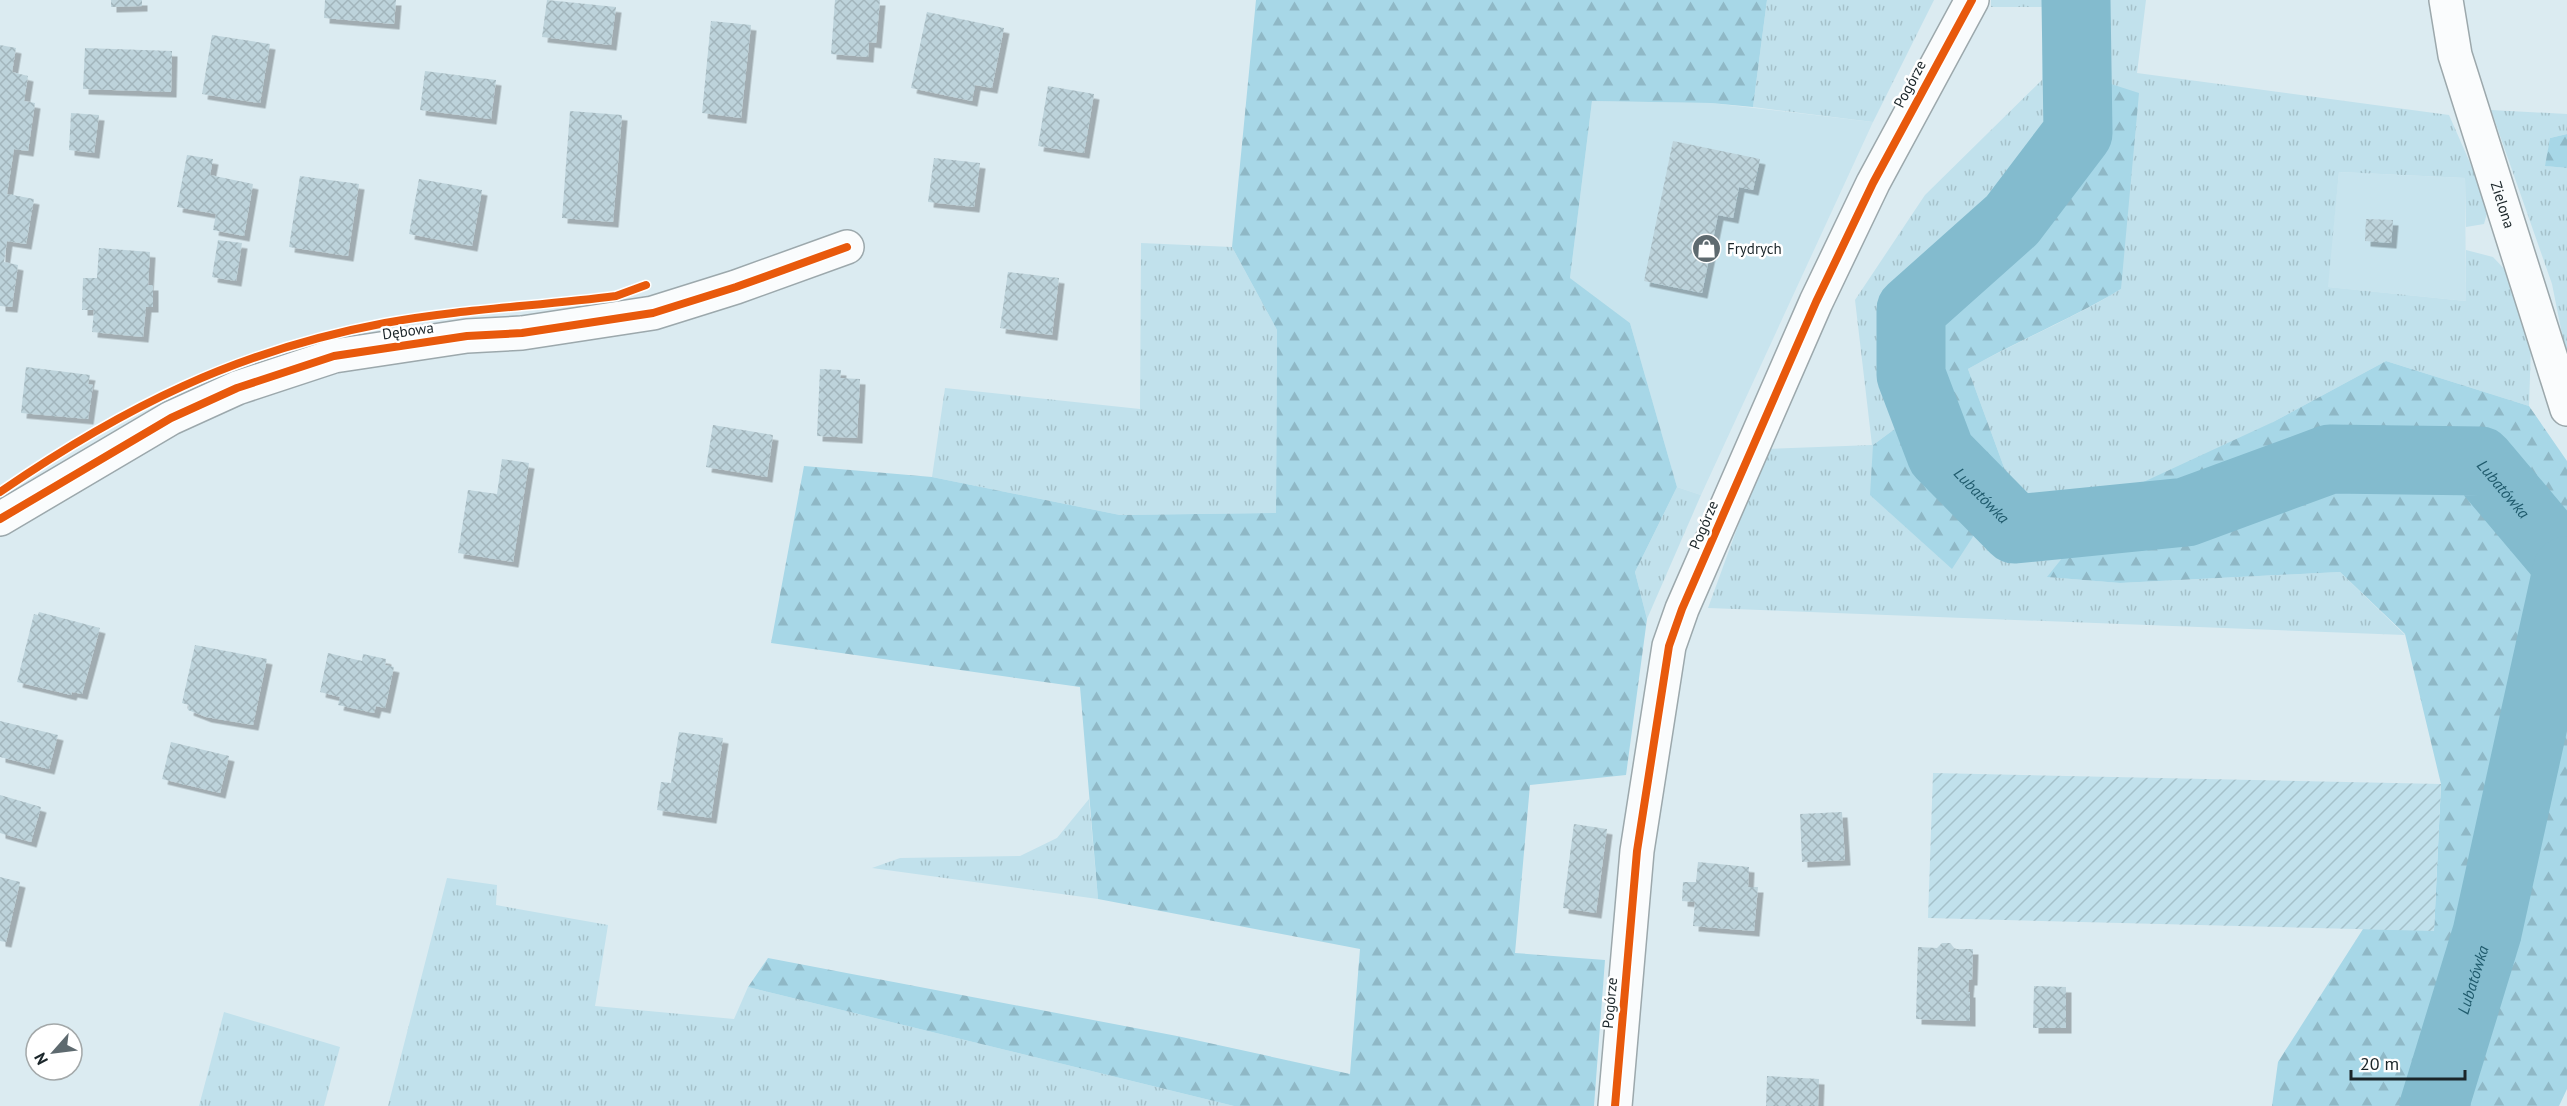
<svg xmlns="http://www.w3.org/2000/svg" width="2567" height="1106" font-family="'PT Sans',sans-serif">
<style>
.built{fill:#c8e4ee}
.grass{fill:url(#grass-tufts);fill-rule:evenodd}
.forest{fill:url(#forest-firs)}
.garden{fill:url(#garden-furrows)}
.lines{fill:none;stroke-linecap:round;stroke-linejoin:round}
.river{stroke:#83bbce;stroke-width:69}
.building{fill:url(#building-cross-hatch);filter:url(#shadow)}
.minor-casing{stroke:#9ca8ac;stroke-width:36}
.minor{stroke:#fafcfd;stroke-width:33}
.cycleway-casing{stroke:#fff;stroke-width:11}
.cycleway{stroke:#e8590c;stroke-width:8}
.labels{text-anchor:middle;stroke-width:5;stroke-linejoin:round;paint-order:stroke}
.street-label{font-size:15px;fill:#1a2529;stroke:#fff}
.poi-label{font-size:15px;fill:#1a2529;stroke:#fff;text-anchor:start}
.water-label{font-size:16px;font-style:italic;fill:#1f5a6c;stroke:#fff}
</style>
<defs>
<pattern id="grass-tufts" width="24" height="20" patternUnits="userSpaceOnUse" patternTransform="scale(1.5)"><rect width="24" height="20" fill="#c1e1ec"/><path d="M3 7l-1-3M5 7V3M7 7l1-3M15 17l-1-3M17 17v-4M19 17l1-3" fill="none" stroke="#a5c1ca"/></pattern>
<pattern id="forest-firs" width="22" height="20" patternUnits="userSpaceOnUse" patternTransform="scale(1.5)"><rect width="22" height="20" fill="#a7d7e7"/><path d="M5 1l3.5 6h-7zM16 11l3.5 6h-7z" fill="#8fb8c6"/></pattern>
<pattern id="garden-furrows" width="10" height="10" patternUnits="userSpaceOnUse" patternTransform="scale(1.5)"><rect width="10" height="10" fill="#c1e1ec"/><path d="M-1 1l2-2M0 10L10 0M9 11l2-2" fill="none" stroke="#a5c1ca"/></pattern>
<pattern id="building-cross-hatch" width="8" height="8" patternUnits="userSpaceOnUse" patternTransform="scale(1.5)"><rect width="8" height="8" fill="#bdd3db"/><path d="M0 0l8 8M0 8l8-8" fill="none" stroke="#a2b5bc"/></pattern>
<filter id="shadow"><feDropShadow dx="5.5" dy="5.5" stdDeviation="0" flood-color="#0004"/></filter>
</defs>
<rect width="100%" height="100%" fill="#dbebf1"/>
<g class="built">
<path d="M 1592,101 L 1711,103 L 1873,122 L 1701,495 L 1677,487 L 1630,323 L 1570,278 Z"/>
<path d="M 2339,172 L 2465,178 L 2466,301 L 2327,287 Z"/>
</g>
<g class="grass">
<path d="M 1767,0 L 1934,0 L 1873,122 L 1753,107 Z"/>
<path d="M 1991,0 L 2146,0 L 2137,73 L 2449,115 L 2489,206 L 2484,224 L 2466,227 L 2465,178 L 2339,172 L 2328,287 L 2466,301 L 2466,250 L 2493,257 L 2510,275 L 2531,346 L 2529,406 L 2386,361 L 2273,422 L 2048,577 L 2120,583 L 2340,572 L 2405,635 L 1708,608 L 1766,449 L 1872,445 L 1855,300 L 1925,195 L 2042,80 L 2043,7 L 1991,7 ZM 2108,83 L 2121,289 C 2072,319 2018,341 1968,369 L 2009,481 L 1873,445 L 1938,397 L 1936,312 L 2058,184 Z"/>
<path d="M 2491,110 L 2567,114 L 2567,134 L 2550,138 L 2546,166 L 2567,168 L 2567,359 L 2552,284 Z"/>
<path d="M 1141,243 L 1232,247 L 1277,330 L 1276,513 L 1120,515 L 932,477 L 945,388 L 1140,409 Z"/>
<path d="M 1677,487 L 1701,495 L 1647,619 L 1635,572 Z"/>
<path d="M 1089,799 L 1098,899 L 872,868 L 900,858 L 1020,856 L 1057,838 Z"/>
<path d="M 447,878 L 497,885 L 496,905 L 608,925 L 595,1006 L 734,1019 L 748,987 L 1234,1106 L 388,1106 Z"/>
<path d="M 224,1012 L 340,1047 L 324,1106 L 199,1106 Z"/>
</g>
<g class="forest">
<path d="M 1256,0 L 1767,0 L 1753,107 L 1711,103 L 1592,101 L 1570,278 L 1630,323 L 1677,487 L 1635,572 L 1647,619 L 1626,775 L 1530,785 L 1515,953 L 1605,960 L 1594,1106 L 1234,1106 L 748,987 L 768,958 L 1177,1036 L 1350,1074 L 1360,949 L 1098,899 L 1080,687 L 771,643 L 804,466 L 932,477 L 1120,515 L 1276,513 L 1277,330 L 1232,247 Z"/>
<path d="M 2108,83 L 2139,93 L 2121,289 C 2072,319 2018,340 1968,369 L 2009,481 L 1952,569 L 1870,495 L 1873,445 L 1938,397 L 1936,312 L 2057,184 Z"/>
<path d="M 2567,134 L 2567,168 L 2545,166 L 2550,138 Z"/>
<path d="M 2386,361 L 2529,406 L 2567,461 L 2567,1089 L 2559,1106 L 2272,1106 L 2278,1062 L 2363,929 L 2434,930 L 2441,784 L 2405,634 L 2340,572 L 2120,583 L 2047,577 L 2111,497 L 2273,422 Z"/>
</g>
<path class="garden" d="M 1933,773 L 2441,784 L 2434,931 L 1928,918 Z"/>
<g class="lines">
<g class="river">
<path id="s1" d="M 2076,0 L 2078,133 L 2012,220 L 1911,310 L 1911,375 L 1941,454 L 2015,529 L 2186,512 L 2330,459 L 2480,461 L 2567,564"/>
<path id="s2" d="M 2434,1106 L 2487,933 L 2567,571"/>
</g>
</g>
<g class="building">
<path d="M 111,0 L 142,0 L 142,6 L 111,7 Z"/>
<path d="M 325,0 L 396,0 L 394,24 L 324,18 Z"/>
<path d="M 547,0 L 616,7 L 611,45 L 542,37 Z"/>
<path d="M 835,0 L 880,0 L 876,43 L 869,42 L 868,57 L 831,54 Z"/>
<path d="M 927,12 L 1004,28 L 992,88 L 975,85 L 972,101 L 911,88 Z"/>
<path d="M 711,21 L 751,25 L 741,118 L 702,113 Z"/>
<path d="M 212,35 L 270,44 L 260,103 L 202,94 Z"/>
<path d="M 0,45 L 16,48 L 12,72 L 28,76 L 24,101 L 35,103 L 28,151 L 14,149 L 7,194 L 34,199 L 26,244 L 7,241 L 4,262 L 18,265 L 12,307 L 0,306 Z"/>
<path d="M 85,48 L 172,51 L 171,92 L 83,89 Z"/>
<path d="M 425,71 L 496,80 L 491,119 L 420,110 Z"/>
<path d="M 1048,86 L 1094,94 L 1084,153 L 1038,146 Z"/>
<path d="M 570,111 L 622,115 L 613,222 L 562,218 Z"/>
<path d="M 71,113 L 99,115 L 94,153 L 69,150 Z"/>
<path d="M 1673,141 L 1760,159 L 1753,190 L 1739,187 L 1733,218 L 1718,215 L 1702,293 L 1644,281 Z"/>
<path d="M 187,155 L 213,159 L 210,175 L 253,184 L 244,236 L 213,230 L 216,214 L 177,207 Z"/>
<path d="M 934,158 L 980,163 L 974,207 L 928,202 Z"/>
<path d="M 300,176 L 359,184 L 348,256 L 289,247 Z"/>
<path d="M 419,179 L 482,190 L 472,246 L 409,234 Z"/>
<path d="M 2366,219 L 2393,220 L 2391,243 L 2365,241 Z"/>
<path d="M 218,240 L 242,243 L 236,281 L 212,277 Z"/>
<path d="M 99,248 L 150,252 L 148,285 L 153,285 L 153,307 L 146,307 L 143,337 L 92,332 L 94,310 L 82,310 L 83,278 L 97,278 Z"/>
<path d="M 1008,272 L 1059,278 L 1052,335 L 1000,328 Z"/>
<path d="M 26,367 L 90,375 L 88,384 L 93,385 L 88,419 L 21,413 Z"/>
<path d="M 820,369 L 841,370 L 840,378 L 860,379 L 857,438 L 817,436 Z"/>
<path d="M 713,425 L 773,435 L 767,477 L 706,467 Z"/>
<path d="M 502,459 L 529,463 L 513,562 L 458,553 L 468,490 L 497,494 Z"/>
<path d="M 39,612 L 100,628 L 82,694 L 72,692 L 71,695 L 17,682 L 34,614 L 38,615 Z"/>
<path d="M 195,645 L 267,659 L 253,725 L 206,717 L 188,710 L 189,705 L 182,703 Z"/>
<path d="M 328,653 L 362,661 L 363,654 L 386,659 L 385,665 L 394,667 L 385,708 L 376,706 L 374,713 L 338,705 L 340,697 L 320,692 Z"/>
<path d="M 0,721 L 58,735 L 49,769 L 0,757 Z"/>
<path d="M 679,732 L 723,738 L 711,818 L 657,810 L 661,782 L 671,783 Z"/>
<path d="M 171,742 L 229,756 L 220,793 L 162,779 Z"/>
<path d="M 0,795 L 41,807 L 31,842 L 0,833 Z"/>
<path d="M 1842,812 L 1845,860 L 1802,862 L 1800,814 Z"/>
<path d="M 1574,824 L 1607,829 L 1596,913 L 1563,908 Z"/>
<path d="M 1698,862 L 1749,867 L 1748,887 L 1758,887 L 1754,931 L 1693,926 L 1695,902 L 1682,901 L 1683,882 L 1696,882 Z"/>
<path d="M 0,877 L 20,882 L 6,942 L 0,941 Z"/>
<path d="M 1942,943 L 1950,943 L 1955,949 L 1973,949 L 1972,980 L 1969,980 L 1968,992 L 1970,992 L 1970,1021 L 1916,1019 L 1918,947 L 1937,948 Z"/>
<path d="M 2034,986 L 2066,987 L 2066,1028 L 2033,1028 Z"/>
<path d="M 1767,1076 L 1819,1079 L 1818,1106 L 1766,1106 Z"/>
</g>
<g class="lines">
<defs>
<g id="minor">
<path id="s3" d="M 2446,0 L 2455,55 L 2567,409"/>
<path d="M 0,519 L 171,418 L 237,388 L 334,356 L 467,336 L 522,333 L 653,313 L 736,287 L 847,247"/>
<path d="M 1615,1106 L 1637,851 L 1669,646 L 1682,609 L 1816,302 L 1873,183 L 1972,0"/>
</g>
</defs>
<use href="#minor" class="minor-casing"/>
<use href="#minor" class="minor"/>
<defs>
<g id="cycleway">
<path d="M 0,492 C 124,407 236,351 385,323 C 461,309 539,306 616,296 L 646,285"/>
<path d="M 0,519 L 171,418 L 237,388 L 334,356 L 467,336 L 522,333 L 653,313 L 736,287 L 847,247"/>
<path d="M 1615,1106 L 1637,851 L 1669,646 L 1682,609 L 1816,302 L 1873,183 L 1972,0"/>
</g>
</defs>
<use href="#cycleway" class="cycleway-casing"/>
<use href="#cycleway" class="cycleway"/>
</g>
<defs>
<symbol id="shop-disc" viewBox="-11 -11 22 22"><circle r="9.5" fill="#5e6a6f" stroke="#fff"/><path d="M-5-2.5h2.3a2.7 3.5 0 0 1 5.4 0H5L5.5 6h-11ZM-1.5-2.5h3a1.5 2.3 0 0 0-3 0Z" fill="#fff"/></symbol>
</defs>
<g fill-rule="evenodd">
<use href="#shop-disc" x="1690" y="232" width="33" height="33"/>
</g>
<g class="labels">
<g class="street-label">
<text transform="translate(1910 84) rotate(-62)" y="5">Pogórze</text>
<text dy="5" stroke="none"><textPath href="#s3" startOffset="213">Zielona</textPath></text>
<text transform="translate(408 331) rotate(-8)" y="5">Dębowa</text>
<text transform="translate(1704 525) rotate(-67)" y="5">Pogórze</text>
<text transform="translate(1610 1003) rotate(-85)" y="5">Pogórze</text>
</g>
<g class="poi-label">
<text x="1727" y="254">Frydrych</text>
</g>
<g class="water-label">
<text dy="6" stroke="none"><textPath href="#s1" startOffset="1144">Lubatówka</textPath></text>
<text dy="6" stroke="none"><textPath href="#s1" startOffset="585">Lubatówka</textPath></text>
<text dy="6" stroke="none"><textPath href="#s2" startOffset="132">Lubatówka</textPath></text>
</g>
</g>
<g transform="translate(54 1052) rotate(242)"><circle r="28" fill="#ffffff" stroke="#a3a8a9" stroke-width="1.5"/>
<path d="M0-4.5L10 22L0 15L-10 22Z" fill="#5e6a6f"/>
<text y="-9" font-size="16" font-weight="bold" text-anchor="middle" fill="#1a2529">N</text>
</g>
<path d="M2351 1070v9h114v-9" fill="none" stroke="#1a2529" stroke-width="3"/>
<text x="2360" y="1070" font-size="18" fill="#1a2529" stroke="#ffffff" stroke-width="4.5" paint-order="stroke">20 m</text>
</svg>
